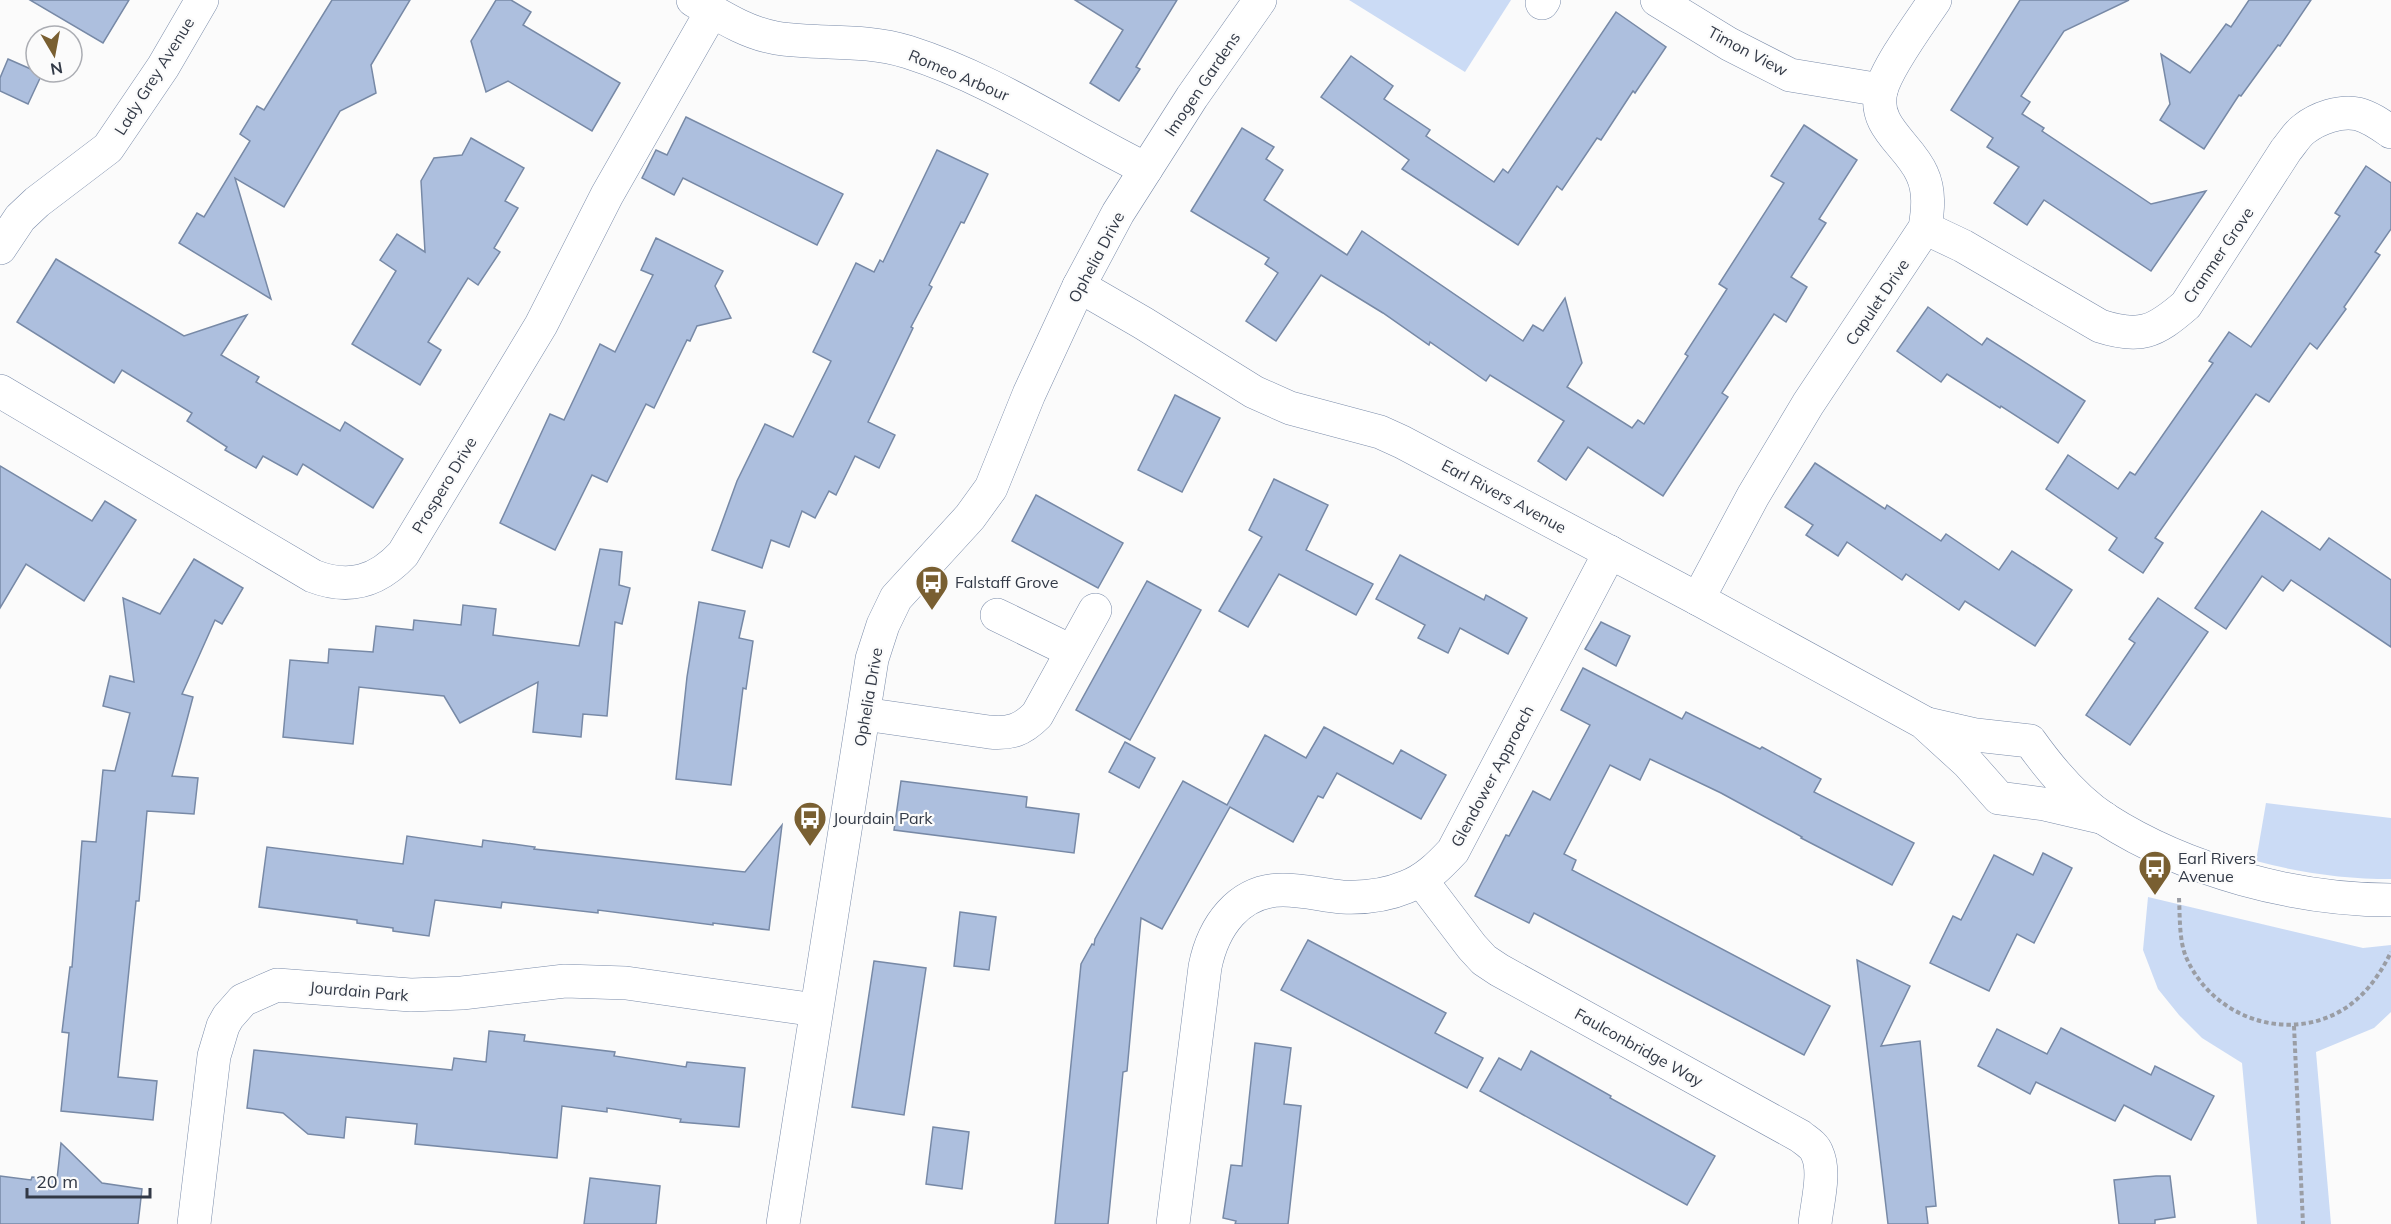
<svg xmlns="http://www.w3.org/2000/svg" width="2391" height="1224" font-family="Mulish,sans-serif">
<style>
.green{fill:#cbdbf5}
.building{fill:#adbfde;stroke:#7789a6;stroke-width:1.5}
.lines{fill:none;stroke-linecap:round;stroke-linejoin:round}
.minor-casing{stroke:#7b8caa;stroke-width:34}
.path{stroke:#9a9da4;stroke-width:4;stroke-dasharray:4.5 3;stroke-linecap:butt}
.minor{stroke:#fff;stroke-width:33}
.labels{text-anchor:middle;stroke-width:4.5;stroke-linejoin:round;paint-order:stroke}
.street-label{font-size:16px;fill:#323946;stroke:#fbfbfb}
.poi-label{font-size:16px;fill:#323946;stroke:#fbfbfb;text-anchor:start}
</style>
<rect width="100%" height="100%" fill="#fbfbfb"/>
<g class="green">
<path d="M 1349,0 L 1511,0 L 1465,72 Z"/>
<path d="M 2266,803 L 2391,818 L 2391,879 C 2345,879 2301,873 2256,861 Z"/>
<path d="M 2148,897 L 2363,948 L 2391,945 L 2391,1012 L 2374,1028 L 2316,1052 L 2331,1224 L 2257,1224 L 2242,1063 L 2202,1038 L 2179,1015 L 2158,989 L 2143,950 Z"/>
</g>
<g class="building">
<path d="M 30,0 L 129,0 L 103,43 Z"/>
<path d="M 332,0 L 410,0 L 371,65 L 376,93 L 340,111 L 284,207 L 235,178 L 271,299 L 179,243 L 197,213 L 204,217 L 250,141 L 240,134 L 257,106 L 264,110 Z"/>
<path d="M 496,0 L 511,0 L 531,12 L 523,25 L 620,83 L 592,131 L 508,81 L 486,92 L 471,41 Z"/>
<path d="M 1075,0 L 1177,0 L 1136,67 L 1140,69 L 1119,101 L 1090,83 L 1123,30 Z"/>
<path d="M 2020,0 L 2129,0 L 2064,31 L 2021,96 L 2030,102 L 2022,114 L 2044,128 L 2042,131 L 2151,204 L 2206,191 L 2151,271 L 2044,200 L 2027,225 L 1994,203 L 2019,167 L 1987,147 L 1993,138 L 1951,110 Z"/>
<path d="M 2249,0 L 2311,0 L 2280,46 L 2278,45 L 2241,96 L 2239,95 L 2204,149 L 2160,120 L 2170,104 L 2161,54 L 2190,73 L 2226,24 L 2231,27 Z"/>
<path d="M 1616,12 L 1666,47 L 1635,93 L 1633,91 L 1601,140 L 1597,138 L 1562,190 L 1557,186 L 1518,245 L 1402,169 L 1409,160 L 1321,97 L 1351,56 L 1393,86 L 1384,99 L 1430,130 L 1426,136 L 1494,182 L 1503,169 L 1508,173 Z"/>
<path d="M 8,59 L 42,74 L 28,104 L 0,91 L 0,78 Z"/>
<path d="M 686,117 L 843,194 L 817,245 L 683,178 L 674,195 L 642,178 L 656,150 L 667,155 Z"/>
<path d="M 1804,125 L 1857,160 L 1819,219 L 1826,223 L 1791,277 L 1807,287 L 1786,322 L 1774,314 L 1722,393 L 1728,397 L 1663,496 L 1588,447 L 1566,480 L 1538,461 L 1564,421 L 1490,375 L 1486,381 L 1430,342 L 1429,345 L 1383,313 L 1321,275 L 1276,341 L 1246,321 L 1278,273 L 1265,264 L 1269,258 L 1191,211 L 1242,128 L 1274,147 L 1266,159 L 1283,170 L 1264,200 L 1347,255 L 1362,231 L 1523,341 L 1533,325 L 1543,331 L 1565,298 L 1582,363 L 1567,387 L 1632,428 L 1638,420 L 1644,424 L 1688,356 L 1685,354 L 1727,289 L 1719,284 L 1784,183 L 1771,176 Z"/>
<path d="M 471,138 L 524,168 L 505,201 L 518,208 L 494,248 L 500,252 L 478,285 L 468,278 L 428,342 L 441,350 L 420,385 L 352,344 L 396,271 L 380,260 L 397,234 L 425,252 L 421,181 L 434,158 L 462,155 Z"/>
<path d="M 937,150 L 988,174 L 964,223 L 961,222 L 929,285 L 932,287 L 911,327 L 913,328 L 868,422 L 895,435 L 879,468 L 855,456 L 836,495 L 829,491 L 815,518 L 802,511 L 789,547 L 771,540 L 762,568 L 712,550 L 737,481 L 765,424 L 793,437 L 831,361 L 813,352 L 856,263 L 874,272 L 880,260 L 883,262 Z"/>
<path d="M 2366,166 L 2391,183 L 2391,229 L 2375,252 L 2380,255 L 2344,307 L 2346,309 L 2317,349 L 2310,343 L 2269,402 L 2256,394 L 2155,538 L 2163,543 L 2143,573 L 2109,550 L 2117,538 L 2046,489 L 2068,455 L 2118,489 L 2130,472 L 2135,475 L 2213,363 L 2209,361 L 2229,332 L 2251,347 L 2340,216 L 2335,213 Z"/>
<path d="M 656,238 L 723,271 L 715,286 L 731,318 L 697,326 L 690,341 L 687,340 L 654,408 L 646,404 L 607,482 L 592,475 L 555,550 L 500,523 L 550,414 L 564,420 L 600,344 L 615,352 L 653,275 L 641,270 Z"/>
<path d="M 56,259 L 184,336 L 247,315 L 221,355 L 259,377 L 256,382 L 340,431 L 345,422 L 403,459 L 373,508 L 303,464 L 297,475 L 263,456 L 256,468 L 225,450 L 227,447 L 187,421 L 192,413 L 122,370 L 114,383 L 17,322 Z"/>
<path d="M 1928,307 L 1982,345 L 1987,338 L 2085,401 L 2058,443 L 2001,406 L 2000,408 L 1947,374 L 1941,382 L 1897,351 Z"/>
<path d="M 1175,395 L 1220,418 L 1182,492 L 1138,470 Z"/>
<path d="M 1815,463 L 1885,509 L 1887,505 L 1941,541 L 1946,534 L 1999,570 L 2012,551 L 2072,590 L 2035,646 L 1965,601 L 1959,610 L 1906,574 L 1902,580 L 1847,542 L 1838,556 L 1806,535 L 1813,525 L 1785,507 Z"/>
<path d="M 0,466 L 92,521 L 105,501 L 136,520 L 84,601 L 26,564 L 0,608 Z"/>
<path d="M 1274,479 L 1328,505 L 1306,550 L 1373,584 L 1356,615 L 1279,574 L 1248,627 L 1219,611 L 1262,537 L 1249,530 Z"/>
<path d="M 1036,495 L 1123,543 L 1098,588 L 1012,541 Z"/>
<path d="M 2262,511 L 2320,550 L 2329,538 L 2391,580 L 2391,647 L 2291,580 L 2283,591 L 2262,576 L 2226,629 L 2195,608 Z"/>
<path d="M 600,549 L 622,552 L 619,585 L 630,588 L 622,624 L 615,622 L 607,716 L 583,714 L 581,737 L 533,732 L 538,682 L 460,723 L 444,696 L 359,687 L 353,744 L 283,737 L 290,660 L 328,663 L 329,649 L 373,652 L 376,626 L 413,630 L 414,620 L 461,625 L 463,605 L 496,609 L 493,635 L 579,646 Z"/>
<path d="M 1400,555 L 1484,600 L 1486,595 L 1527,618 L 1508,654 L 1460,628 L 1448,653 L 1418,638 L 1425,625 L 1376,599 Z"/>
<path d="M 194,559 L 243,588 L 222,624 L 215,620 L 182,694 L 193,697 L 172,776 L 198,778 L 194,814 L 147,811 L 139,901 L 136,901 L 118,1077 L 157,1081 L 153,1120 L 61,1111 L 69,1033 L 62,1032 L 70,967 L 72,967 L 82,841 L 96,842 L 103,770 L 115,771 L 130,713 L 103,706 L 110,676 L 134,682 L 123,598 L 160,614 Z"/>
<path d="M 1147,581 L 1201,610 L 1130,740 L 1076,710 Z"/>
<path d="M 2158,598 L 2208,632 L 2130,745 L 2086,715 L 2135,643 L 2129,639 Z"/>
<path d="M 699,602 L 745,611 L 739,638 L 753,641 L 746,689 L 743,688 L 731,785 L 676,779 L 687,677 Z"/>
<path d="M 1601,622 L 1630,636 L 1616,666 L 1585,649 Z"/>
<path d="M 1583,668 L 1682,719 L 1686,712 L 1760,749 L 1762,747 L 1821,779 L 1814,792 L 1914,843 L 1892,885 L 1801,838 L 1802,837 L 1721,793 L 1650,759 L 1640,780 L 1610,765 L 1564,854 L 1576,860 L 1572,870 L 1830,1006 L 1804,1055 L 1534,913 L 1529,923 L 1475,896 L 1506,835 L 1509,836 L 1533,791 L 1550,800 L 1590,725 L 1561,710 Z"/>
<path d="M 1324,727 L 1393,764 L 1401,750 L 1446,775 L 1421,819 L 1337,773 L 1323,798 L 1318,796 L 1293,842 L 1230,807 L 1162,929 L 1141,918 L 1127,1071 L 1123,1072 L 1108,1224 L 1055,1224 L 1081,964 L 1092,944 L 1094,945 L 1095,939 L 1183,781 L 1227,805 L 1265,735 L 1306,758 Z"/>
<path d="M 1125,742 L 1155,758 L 1139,788 L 1109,772 Z"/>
<path d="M 901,781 L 1027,797 L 1026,807 L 1079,814 L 1074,853 L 894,830 Z"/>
<path d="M 782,825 L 769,930 L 713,923 L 713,925 L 598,910 L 598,913 L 502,902 L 501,908 L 435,900 L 429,936 L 393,931 L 393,928 L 357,923 L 357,920 L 259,907 L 267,847 L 403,864 L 407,836 L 482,847 L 483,840 L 535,847 L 534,849 L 745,872 Z"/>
<path d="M 2043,853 L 2072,868 L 2034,943 L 2017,934 L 1989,991 L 1930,963 L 1953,916 L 1961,920 L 1994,855 L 2033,875 Z"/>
<path d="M 960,912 L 996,917 L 989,970 L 954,966 Z"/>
<path d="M 1308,940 L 1446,1013 L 1435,1033 L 1483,1058 L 1467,1088 L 1281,990 Z"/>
<path d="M 1857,960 L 1910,986 L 1881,1046 L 1920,1041 L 1936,1206 L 1926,1207 L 1928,1224 L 1888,1224 Z"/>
<path d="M 874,961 L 926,968 L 904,1115 L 852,1107 Z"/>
<path d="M 2061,1028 L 2151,1075 L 2155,1066 L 2214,1096 L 2191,1140 L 2124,1105 L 2115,1121 L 2036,1082 L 2030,1094 L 1978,1066 L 1997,1029 L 2047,1054 Z"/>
<path d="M 489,1031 L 525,1035 L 524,1041 L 615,1052 L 614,1056 L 686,1067 L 687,1062 L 745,1068 L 739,1127 L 680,1122 L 681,1119 L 607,1108 L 607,1112 L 562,1106 L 557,1158 L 415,1144 L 417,1124 L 346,1117 L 344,1138 L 308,1134 L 283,1113 L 247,1108 L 254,1050 L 452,1070 L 454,1058 L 486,1062 Z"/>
<path d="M 1255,1043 L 1291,1048 L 1284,1104 L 1301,1106 L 1288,1224 L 1235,1224 L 1236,1221 L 1223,1218 L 1231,1165 L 1242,1166 Z"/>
<path d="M 1531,1051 L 1611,1096 L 1610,1098 L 1715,1156 L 1687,1205 L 1480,1091 L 1499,1058 L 1521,1070 Z"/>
<path d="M 933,1127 L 969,1132 L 962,1189 L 926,1184 Z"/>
<path d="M 61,1143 L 102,1183 L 142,1189 L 138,1224 L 0,1224 L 0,1176 L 31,1180 L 32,1177 L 57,1179 Z"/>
<path d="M 2156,1176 L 2170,1176 L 2175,1217 L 2155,1220 L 2155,1224 L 2119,1224 L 2114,1180 Z"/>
<path d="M 590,1178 L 660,1186 L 656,1224 L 584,1224 Z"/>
</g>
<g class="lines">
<defs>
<g id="minor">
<path d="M 693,0 C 719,15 746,33 776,38 C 821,45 862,38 908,52 C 993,79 1067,130 1146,169"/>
<path d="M 1657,0 L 1729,44 L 1790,75 L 1881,90"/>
<path d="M 1542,3 L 1544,0"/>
<path d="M 1925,228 L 1963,246 L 2100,326 C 2140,339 2155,332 2186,305 L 2286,150 C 2292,143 2297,134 2304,129 C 2318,118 2341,110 2358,114 C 2370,117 2381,125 2391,132"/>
<path d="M 0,248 L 20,218 L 37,202 L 108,148 L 163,67 L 202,0"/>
<path d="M 1079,286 L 1143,323 L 1254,392 L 1290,408 L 1380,432 L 1402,442 L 1698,599 L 1923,722 L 1968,763 L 1999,798 L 2044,804 L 2104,818"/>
<path d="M 0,391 L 313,576 C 349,590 377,582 403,554 L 541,325 L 607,195 L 712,11"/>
<path d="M 1698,599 L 1753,496 L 1808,404 L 1925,228 C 1928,210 1930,191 1922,174 C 1910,145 1872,127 1881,91 C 1886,68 1921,21 1935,0"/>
<path d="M 997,615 L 1071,651"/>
<path d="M 864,714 L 989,732 C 1011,734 1022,730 1037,715 L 1095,610"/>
<path d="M 1928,724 L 1976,735 L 2030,741 C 2050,769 2076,800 2105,819 C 2186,871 2296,900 2391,900"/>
<path d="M 1421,880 L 1472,947 L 1484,960 L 1499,970 L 1800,1136 C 1806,1141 1814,1145 1817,1153 C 1826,1172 1817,1203 1815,1224"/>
<path d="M 194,1224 L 214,1056 L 223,1026 L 228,1017 L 243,1000 L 277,985 L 411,995 L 462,993 L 565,981 L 626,983 L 816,1010"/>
<path d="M 783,1224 L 872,659 L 883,625 L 896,598 L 970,517 L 991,488 L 1029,394 L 1079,286 L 1118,213 L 1192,97 L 1260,0"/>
<path d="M 1173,1224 L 1205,967 C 1213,927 1238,890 1283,890 C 1303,890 1322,895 1342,897 C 1363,898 1387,895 1406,887 C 1425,880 1439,866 1453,851 L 1610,552"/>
</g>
</defs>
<use href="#minor" class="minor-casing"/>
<g class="path">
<path d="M 2179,898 C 2180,917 2179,940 2186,957 C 2211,1015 2281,1042 2337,1013 C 2362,1000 2379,977 2391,952"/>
<path d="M 2294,1026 L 2303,1224"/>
</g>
<use href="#minor" class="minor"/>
</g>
<defs>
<symbol id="bus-pin" viewBox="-11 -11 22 30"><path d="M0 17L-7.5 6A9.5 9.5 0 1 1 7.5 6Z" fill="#795f31" stroke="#fbfbfb"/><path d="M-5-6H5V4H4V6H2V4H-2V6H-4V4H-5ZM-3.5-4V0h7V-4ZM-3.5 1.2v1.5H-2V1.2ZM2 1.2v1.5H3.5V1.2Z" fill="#fff"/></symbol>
</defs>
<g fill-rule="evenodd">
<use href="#bus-pin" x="913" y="563" width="38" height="52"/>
<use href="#bus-pin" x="791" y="799" width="38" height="52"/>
<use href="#bus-pin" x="2136" y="848" width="38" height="52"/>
</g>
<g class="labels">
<g class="street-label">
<text transform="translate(1748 51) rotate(28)" y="6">Timon View</text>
<text transform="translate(959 75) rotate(23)" y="6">Romeo Arbour</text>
<text transform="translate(154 76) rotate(-58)" y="6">Lady Grey Avenue</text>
<text transform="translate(1202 84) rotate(-56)" y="6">Imogen Gardens</text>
<text transform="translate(2218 255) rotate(-56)" y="6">Cranmer Grove</text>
<text transform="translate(1096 257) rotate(-62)" y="6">Ophelia Drive</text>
<text transform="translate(1877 302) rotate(-56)" y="6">Capulet Drive</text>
<text transform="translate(444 485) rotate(-59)" y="6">Prospero Drive</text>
<text transform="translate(1504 496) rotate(28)" y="6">Earl Rivers Avenue</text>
<text transform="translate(868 697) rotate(-80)" y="6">Ophelia Drive</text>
<text transform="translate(1492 776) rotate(-62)" y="6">Glendower Approach</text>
<text transform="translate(359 991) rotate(5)" y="6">Jourdain Park</text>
<text transform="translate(1639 1047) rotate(29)" y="6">Faulconbridge Way</text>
</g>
<g class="poi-label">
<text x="955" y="588">Falstaff Grove</text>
<text x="833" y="824">Jourdain Park</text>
<text x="2178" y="864">Earl Rivers<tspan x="2178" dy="18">Avenue</tspan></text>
</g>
</g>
<g transform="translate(54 54) rotate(170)"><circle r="28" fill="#fbfbfb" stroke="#abadb3" stroke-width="1.5"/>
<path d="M0-4.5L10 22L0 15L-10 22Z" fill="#795f31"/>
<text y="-9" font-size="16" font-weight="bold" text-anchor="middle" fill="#323946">N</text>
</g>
<path d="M27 1188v9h123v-9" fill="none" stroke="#323946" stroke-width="3"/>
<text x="36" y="1188" font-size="18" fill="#323946" stroke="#fbfbfb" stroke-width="4.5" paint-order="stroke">20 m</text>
</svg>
